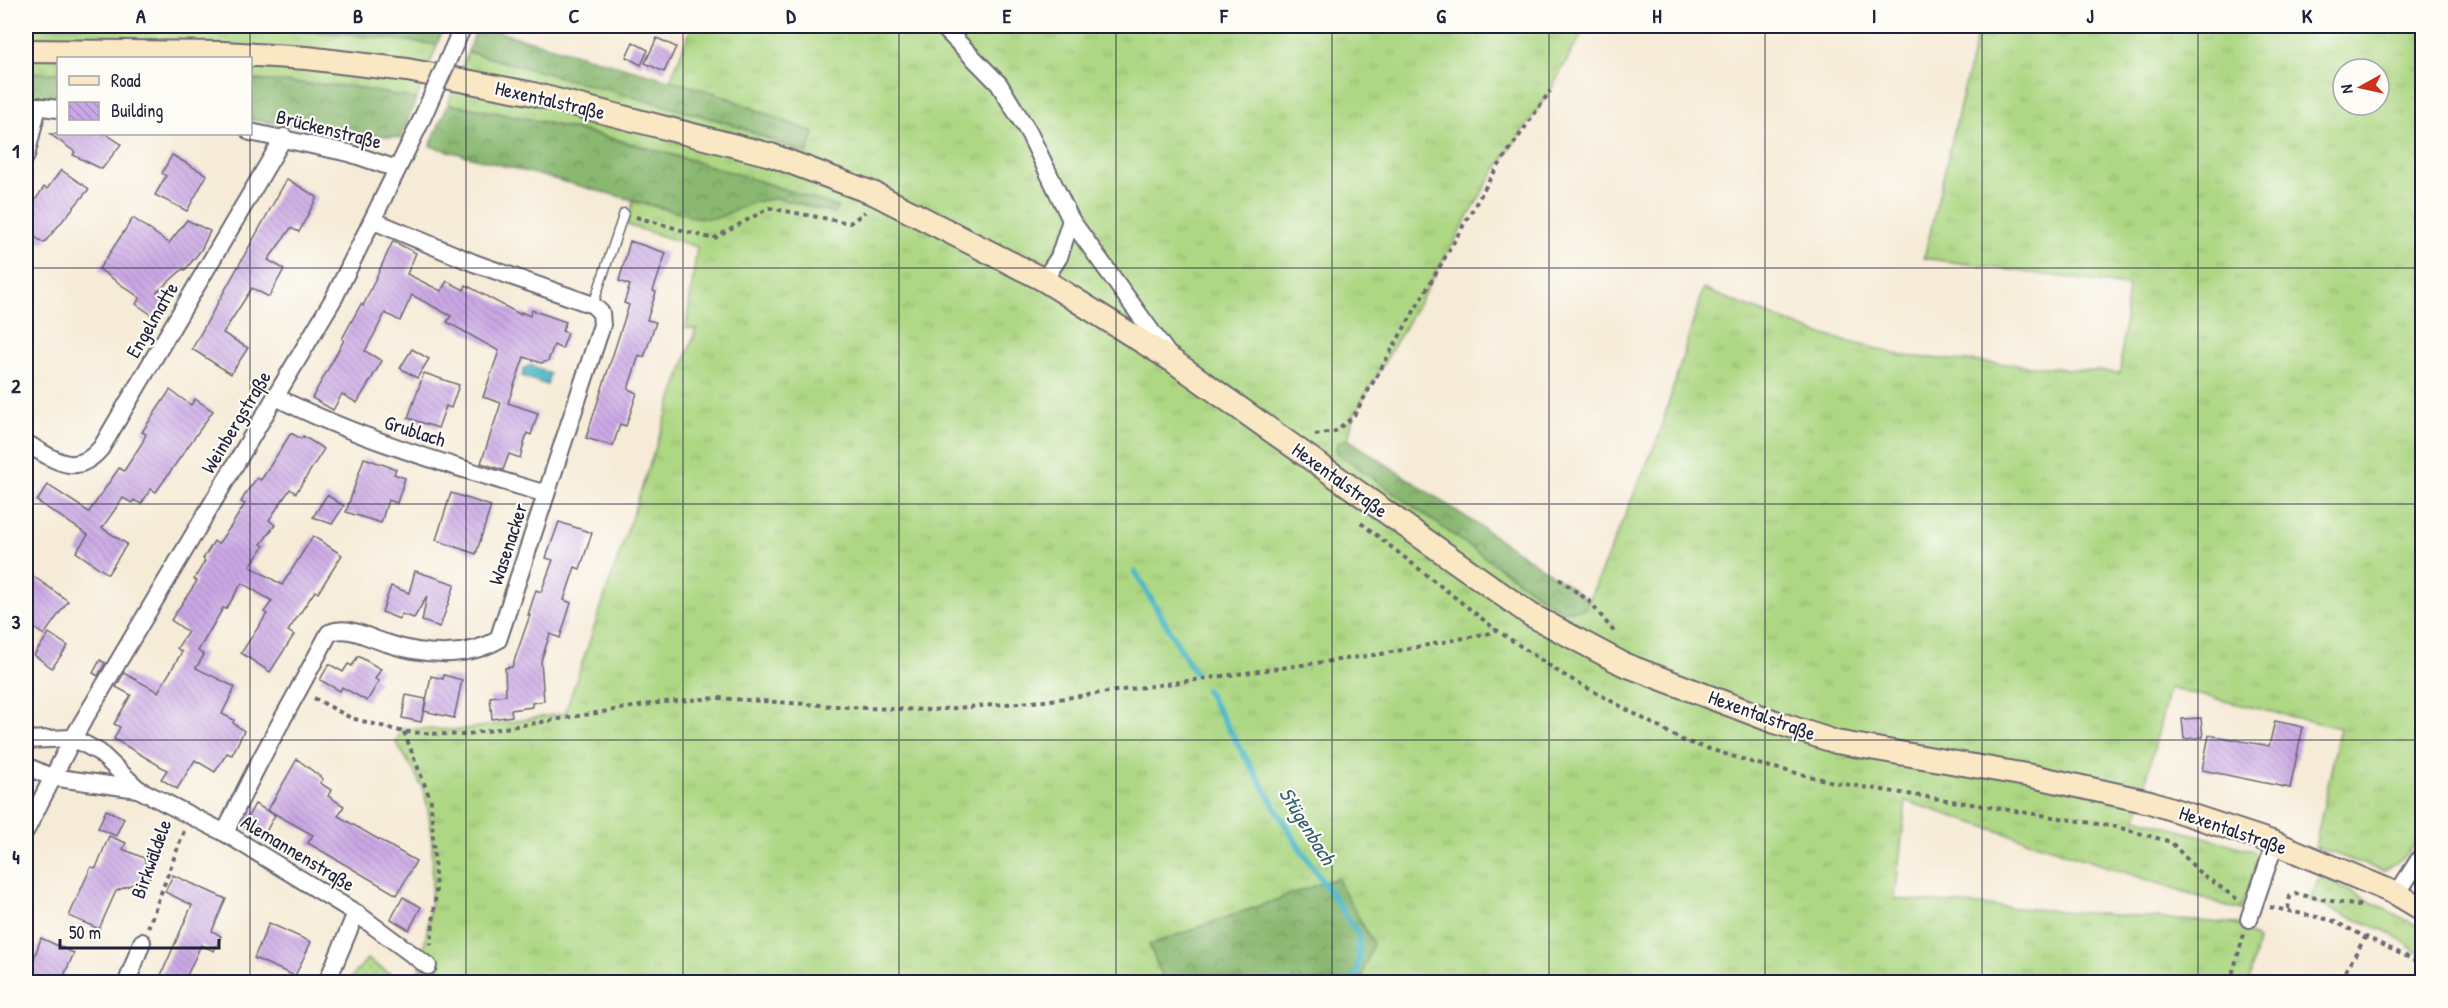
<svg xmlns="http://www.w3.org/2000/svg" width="2448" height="1008" font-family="'Patrick Hand',sans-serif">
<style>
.grass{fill:url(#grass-tufts);stroke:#687c5f;stroke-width:1.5;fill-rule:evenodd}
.forest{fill:url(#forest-crowns);stroke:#566d56;stroke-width:1.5}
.park{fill:url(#park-dots);stroke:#687c5f;stroke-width:1.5}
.water{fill:url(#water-ripples);stroke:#376d82;stroke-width:1.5}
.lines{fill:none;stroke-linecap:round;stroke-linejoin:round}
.stream{stroke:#4cb8c8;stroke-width:6}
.building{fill:url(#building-back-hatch)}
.service-casing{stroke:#6c6872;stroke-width:11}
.minor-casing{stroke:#6c6872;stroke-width:20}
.secondary-casing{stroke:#6c6872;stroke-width:26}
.path{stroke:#6c6872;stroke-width:4;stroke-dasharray:4.5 4.5;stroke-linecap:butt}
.service{stroke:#fff;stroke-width:8}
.minor{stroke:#fff;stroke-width:16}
.secondary{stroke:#fae7c3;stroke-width:22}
.minor-bridge-casing{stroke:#6c6872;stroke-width:20;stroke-linecap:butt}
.minor-bridge{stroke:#fff;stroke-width:16}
.grid{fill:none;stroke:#22223b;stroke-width:1.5;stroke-opacity:0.55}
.labels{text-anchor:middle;stroke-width:4.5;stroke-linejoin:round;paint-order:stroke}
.street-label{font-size:20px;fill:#22223b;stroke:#fdfcf7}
.water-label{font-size:21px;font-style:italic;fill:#335e73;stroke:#fdfcf7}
.neatline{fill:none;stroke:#22223b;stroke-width:2}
.grid-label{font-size:20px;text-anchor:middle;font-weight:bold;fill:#22223b}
</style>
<defs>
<pattern id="grass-tufts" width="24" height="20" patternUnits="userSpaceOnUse" patternTransform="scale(1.5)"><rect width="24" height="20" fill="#add783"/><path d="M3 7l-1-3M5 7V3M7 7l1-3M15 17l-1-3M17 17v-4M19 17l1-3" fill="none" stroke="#95b872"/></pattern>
<pattern id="forest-crowns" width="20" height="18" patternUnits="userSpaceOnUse" patternTransform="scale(1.5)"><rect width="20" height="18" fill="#8ab871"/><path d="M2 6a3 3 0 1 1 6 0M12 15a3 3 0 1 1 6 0" fill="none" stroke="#70955e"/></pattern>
<pattern id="park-dots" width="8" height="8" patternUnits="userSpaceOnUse" patternTransform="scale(1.5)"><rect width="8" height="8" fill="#add783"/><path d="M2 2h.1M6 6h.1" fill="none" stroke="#95b872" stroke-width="1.8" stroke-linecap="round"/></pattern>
<pattern id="water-ripples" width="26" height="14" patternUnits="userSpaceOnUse" patternTransform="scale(1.5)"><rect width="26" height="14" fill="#4cb8c8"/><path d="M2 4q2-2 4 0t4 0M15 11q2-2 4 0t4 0" fill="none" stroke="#3f95a4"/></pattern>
<pattern id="building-back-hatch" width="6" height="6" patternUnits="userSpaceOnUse" patternTransform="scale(1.5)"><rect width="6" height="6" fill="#caa7e4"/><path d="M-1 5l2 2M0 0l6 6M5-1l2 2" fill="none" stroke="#ad8fc4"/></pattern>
</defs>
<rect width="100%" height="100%" fill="#fdfcf7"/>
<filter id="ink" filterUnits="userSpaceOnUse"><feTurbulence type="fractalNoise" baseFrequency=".0167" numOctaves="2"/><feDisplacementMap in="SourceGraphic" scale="12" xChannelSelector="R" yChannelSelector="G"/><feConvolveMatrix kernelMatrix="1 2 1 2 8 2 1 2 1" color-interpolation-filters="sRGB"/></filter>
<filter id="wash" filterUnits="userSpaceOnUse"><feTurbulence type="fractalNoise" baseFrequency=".008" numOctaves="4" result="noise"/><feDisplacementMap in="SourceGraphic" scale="24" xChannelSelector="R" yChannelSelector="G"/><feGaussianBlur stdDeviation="1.35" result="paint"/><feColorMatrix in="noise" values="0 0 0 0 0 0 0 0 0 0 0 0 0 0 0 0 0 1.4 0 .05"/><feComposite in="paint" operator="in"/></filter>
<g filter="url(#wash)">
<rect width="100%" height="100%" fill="#f6ebd7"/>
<g class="grass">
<path d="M 105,26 C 217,26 326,29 437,45 L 416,99 L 348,86 L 251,80 L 250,58 L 58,58 L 58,73 L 26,73 L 26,28 Z"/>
<path d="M 692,26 L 1586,26 L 1550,91 L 1493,174 L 1353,417 L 1348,439 L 1337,443 L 1583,610 L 1589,600 L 1659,435 L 1703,289 L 1816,333 L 1903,356 L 2120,373 L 2128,286 L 1924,258 L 1979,26 L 2422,26 L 2422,829 C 2415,849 2401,861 2383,871 L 2315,847 L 2340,728 L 2169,688 L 2137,818 L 2261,853 L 2240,910 L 1906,801 L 1895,899 L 2237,924 L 2258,940 L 2249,982 L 1360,982 L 1364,976 L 1149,945 L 1165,982 L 417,982 C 430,924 439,863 427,804 C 423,782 407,761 396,742 L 402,728 L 460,730 L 565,713 L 696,329 L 686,328 L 697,247 L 627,225 L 633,201 L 700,218 L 765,199 L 777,198 L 834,213 L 837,207 C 709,163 582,125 448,104 L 468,52 L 728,123 L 807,154 L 814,133 L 715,93 L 670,81 ZM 2343,69 L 2379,69 L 2379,105 L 2343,105 Z"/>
<path d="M 2320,876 L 2422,928 L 2422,956 L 2393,934 L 2310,901 Z"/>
</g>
<g class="forest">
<path d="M 232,26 L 444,26 L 437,45 L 359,34 Z"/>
<path d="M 478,26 L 715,93 L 814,133 L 807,154 L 728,123 L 468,52 Z"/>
<path d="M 26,73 L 58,73 L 58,100 L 26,96 Z"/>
<path d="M 250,80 L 348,86 L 416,99 L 401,138 L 251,120 Z"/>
<path d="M 448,104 C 582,126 710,164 838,207 L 834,213 L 777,198 L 754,202 L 717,218 L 700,218 L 430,146 Z"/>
<path d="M 1348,439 L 1559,579 L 1589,601 L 1583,610 L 1561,610 L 1548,602 L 1336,452 L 1337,443 Z"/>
<path d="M 1337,878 L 1373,943 L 1360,982 L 1165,982 L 1149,945 Z"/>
</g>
<path class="park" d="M 367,959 L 403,982 L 348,982 Z"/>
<path class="water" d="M 531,365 L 550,374 L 547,385 L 522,376 L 524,368 Z"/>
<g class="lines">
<g class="stream">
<path d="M 1135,572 L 1195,673"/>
<path d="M 1206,690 L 1294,839 L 1359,935 L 1358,971 L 1352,982"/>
</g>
</g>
<g id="blocks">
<g class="building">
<path d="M 657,38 L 676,47 L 664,72 L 645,63 Z"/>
<path d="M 633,42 L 648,50 L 641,65 L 626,57 Z"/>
<path d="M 50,134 L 106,134 L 121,144 L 102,169 L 73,155 L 75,152 Z"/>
<path d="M 172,155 L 207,175 L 187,211 L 155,195 L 166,176 L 162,173 Z"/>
<path d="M 61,170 L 89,189 L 44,243 L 26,231 L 26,214 L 44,187 L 47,189 Z"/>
<path d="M 287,179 L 317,197 L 299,232 L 291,228 L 268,260 L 284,269 L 269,297 L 252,288 L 223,333 L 248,348 L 231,374 L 192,349 Z"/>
<path d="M 133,218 L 169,243 L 187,220 L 210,231 L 201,250 L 185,270 L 183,269 L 157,292 L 170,301 L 158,319 L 136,304 L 140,298 L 99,269 Z"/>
<path d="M 393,241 L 416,253 L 407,274 L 441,291 L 447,281 L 464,290 L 466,285 L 521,315 L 521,312 L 530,316 L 532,310 L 566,322 L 562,331 L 568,333 L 562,349 L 554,345 L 548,361 L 541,363 L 524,357 L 508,403 L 538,413 L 531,435 L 527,433 L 520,458 L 509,454 L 503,470 L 481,463 L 501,403 L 483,397 L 499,351 L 447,322 L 451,316 L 412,295 L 400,321 L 385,313 L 375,333 L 365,351 L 382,361 L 357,403 L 342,394 L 333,410 L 312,398 L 344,340 L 342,339 L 361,304 L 363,306 Z"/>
<path d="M 630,241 L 666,253 L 653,291 L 656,292 L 647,320 L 656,322 L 644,357 L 639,355 L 628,389 L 637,393 L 626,426 L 620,424 L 613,446 L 586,438 L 629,305 L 624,303 L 630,285 L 619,281 Z"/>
<path d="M 412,349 L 429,359 L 417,378 L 400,368 Z"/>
<path d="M 424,373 L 459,385 L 451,408 L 446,406 L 438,428 L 408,418 Z"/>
<path d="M 170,390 L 191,405 L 195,399 L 213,411 L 156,492 L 151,489 L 141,504 L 134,500 L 132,503 L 123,498 L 102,528 L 127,544 L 108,574 L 76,552 L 88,535 L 37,501 L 48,485 L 89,512 L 119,468 L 124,471 L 142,443 L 146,434 L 142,432 Z"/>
<path d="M 291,433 L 301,439 L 303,436 L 324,449 L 296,493 L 290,489 L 269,520 L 275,525 L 261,544 L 264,546 L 250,566 L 282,585 L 313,536 L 342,555 L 318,593 L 315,591 L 288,631 L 294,635 L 270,672 L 241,653 L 267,614 L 264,612 L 272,601 L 242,583 L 226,609 L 223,608 L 198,651 L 204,655 L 196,668 L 235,687 L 222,714 L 234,720 L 233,723 L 244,731 L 232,755 L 227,753 L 215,772 L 195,760 L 177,789 L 161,779 L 167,770 L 114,739 L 120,727 L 114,724 L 131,695 L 116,687 L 124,673 L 158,692 L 182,652 L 177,648 L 188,632 L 171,620 L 197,581 L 194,579 L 205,561 L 203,559 L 214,541 L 218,544 L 231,526 L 245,504 L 241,502 L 246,493 L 257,478 L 261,480 Z"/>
<path d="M 364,458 L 396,469 L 394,474 L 405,478 L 397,503 L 388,500 L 381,523 L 346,512 Z"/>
<path d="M 451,493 L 491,506 L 476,554 L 436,540 Z"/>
<path d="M 327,495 L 344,506 L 332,524 L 313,517 Z"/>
<path d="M 559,522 L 592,533 L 580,569 L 575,567 L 564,600 L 571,603 L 560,638 L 550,634 L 541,661 L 544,701 L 532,703 L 532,707 L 511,710 L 512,716 L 492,719 L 490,697 L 506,695 L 505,668 L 512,667 L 530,615 L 528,615 L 536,590 L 541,592 L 553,560 L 546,558 Z"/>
<path d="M 26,571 L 68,601 L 44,635 L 26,622 Z"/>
<path d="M 415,571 L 455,584 L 440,627 L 422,621 L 427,596 L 414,618 L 401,614 L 399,619 L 382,612 L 391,586 L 409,593 Z"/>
<path d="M 49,633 L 68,646 L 52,668 L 34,655 Z"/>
<path d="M 358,656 L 381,669 L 375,679 L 379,681 L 367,701 L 342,687 L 340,691 L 320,680 L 329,664 L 343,672 L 348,664 L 352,666 Z"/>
<path d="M 100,660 L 105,663 L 98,676 L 93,673 Z"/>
<path d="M 444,675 L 462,680 L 454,718 L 424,711 L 431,676 L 443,679 Z"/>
<path d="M 406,695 L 426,699 L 421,722 L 402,718 Z"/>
<path d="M 2201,718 L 2203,737 L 2184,739 L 2182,719 Z"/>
<path d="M 2275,721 L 2303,727 L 2290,788 L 2202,770 L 2209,735 L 2269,746 Z"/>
<path d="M 297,759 L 323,779 L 320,783 L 331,790 L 328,796 L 344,806 L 338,816 L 416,861 L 397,895 L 308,843 L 313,835 L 268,810 Z"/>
<path d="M 255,804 L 275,815 L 263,837 L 243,826 Z"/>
<path d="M 106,810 L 124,818 L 116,836 L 98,828 Z"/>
<path d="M 109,836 L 126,843 L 123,849 L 144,858 L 150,877 L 116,891 L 99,929 L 69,916 L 91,867 L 96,868 Z"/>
<path d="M 173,875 L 226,899 L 212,931 L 221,936 L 214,951 L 201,945 L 184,982 L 158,982 L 192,905 L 165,892 Z"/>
<path d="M 403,897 L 421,907 L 409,930 L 391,919 Z"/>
<path d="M 269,923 L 311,942 L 295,976 L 254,958 Z"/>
<path d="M 41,938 L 74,953 L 61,982 L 26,982 Z"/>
</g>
</g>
</g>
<g filter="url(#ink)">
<use href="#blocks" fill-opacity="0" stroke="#6c6872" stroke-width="1.5"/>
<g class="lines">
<defs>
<path id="service" d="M 593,305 L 624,213"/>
<g id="minor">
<path d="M 942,26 L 999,84 L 1029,133 L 1071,220 L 1167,353"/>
<path d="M 26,105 L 58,109"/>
<path d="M 250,132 L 349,153 L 397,169"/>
<path d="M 26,156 L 38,106"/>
<path d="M 1044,280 L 1059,257 L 1071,220"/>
<path d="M 276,397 C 363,441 453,466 546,494"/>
<path d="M 26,443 C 54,459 75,479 101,448 L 284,137"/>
<path d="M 26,740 L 73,738 L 99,752 L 138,789 L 225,833 L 356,913 L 428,966"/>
<path d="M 26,766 L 51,777 L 138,789"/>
<path d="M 26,830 L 73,738 L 334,298 L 420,123"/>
<path d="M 225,833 C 255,765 294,700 329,633 C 349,625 366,637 386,643 C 422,655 464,659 498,640 L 602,325 L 601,313 L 593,305 L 474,263 L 374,221"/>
<path d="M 2397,894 L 2422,855"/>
<path d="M 2249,919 L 2275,843"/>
<path d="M 127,982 L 142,942"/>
<path d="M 327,982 L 356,913"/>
</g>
<path id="secondary" d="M 26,51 L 223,53 L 307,58 L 407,70 L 529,93 L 771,155 L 875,194 L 1044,280 L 1173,361 L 1531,615 L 1623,664 L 1775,722 L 1836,742 L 2032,776 L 2150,802 L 2275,843 L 2397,894 L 2422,909"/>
</defs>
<use href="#service" class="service-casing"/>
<use href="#minor" class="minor-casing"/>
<use href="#secondary" class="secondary-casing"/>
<g class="path">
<path d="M 636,217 L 713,239 L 769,208 L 850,223 L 865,212"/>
<path d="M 1315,435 L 1334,432 L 1353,417 L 1493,174 L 1550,91"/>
<path d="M 1361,523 L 1495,629 L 1562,674 L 1684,741 L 1754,763 L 1838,783 L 2117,827 L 2171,842 L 2199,872 L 2237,899"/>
<path d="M 1559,579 L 1589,601 L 1616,634"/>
<path d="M 314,698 L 351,718 L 404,732 L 462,735 L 663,702 L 718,698 L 864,708 L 931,710 L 1044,701 L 1180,682 L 1381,654 L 1490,633 L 1495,629"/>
<path d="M 404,732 L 431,801 L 436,892 L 431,945"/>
<path d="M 2270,907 L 2331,920 L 2422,964"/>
<path d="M 2288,909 L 2290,896 L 2296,894 L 2358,906 L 2360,899"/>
<path d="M 148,928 L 184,831"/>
<path d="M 2341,979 L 2366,936"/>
<path d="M 2230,982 L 2244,934"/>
</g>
<use href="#service" class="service"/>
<use href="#minor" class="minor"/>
<use href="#secondary" class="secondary"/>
<defs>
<path id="minor-bridge" d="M 420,123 L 463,26"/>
</defs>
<use href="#minor-bridge" class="minor-bridge-casing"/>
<use href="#minor-bridge" class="minor-bridge"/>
</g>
</g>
<path class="grid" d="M 250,26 L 250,58M 466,26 L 466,982M 683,26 L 683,982M 899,26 L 899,982M 1116,26 L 1116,982M 1332,26 L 1332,982M 1549,26 L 1549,982M 1765,26 L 1765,982M 1982,26 L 1982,982M 2198,26 L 2198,982M 250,134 L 250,982M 26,268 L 2422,268M 26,504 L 2422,504M 26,740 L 2422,740"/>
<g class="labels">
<g class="street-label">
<text transform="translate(550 100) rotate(13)" y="7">Hexentalstraße</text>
<text transform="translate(329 129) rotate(14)" y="7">Brückenstraße</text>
<text transform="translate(152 320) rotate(-60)" y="7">Engelmatte</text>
<text transform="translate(236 422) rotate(-59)" y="7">Weinbergstraße</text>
<text transform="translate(415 431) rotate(18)" y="7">Grublach</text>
<text transform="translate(1340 480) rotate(36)" y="7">Hexentalstraße</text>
<text transform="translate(508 544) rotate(-72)" y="7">Wasenacker</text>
<text transform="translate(1762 715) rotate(20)" y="7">Hexentalstraße</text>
<text transform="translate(2233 830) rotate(19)" y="7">Hexentalstraße</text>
<text transform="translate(298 853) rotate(31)" y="7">Alemannenstraße</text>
<text transform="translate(151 859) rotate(-70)" y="7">Birkwäldele</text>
</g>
<g class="water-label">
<text transform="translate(1307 826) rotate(58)" y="7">Stügenbach</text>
</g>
</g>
<rect width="2448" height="1008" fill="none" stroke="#fdfcf7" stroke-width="66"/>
<rect x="57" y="57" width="195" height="78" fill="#fdfcf7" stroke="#a5a5ac" stroke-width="1.5"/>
<rect x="69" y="76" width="30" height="9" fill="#fae7c3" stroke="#a5a5ac" stroke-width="1.5"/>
<text x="111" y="87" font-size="18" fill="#22223b">Road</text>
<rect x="69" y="102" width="30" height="18" fill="url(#building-back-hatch)" stroke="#a5a5ac" stroke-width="1.5"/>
<text x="111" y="117" font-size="18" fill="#22223b">Building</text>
<g transform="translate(2361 87) rotate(262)"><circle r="28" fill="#fdfcf7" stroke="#a5a5ac" stroke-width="1.5"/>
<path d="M0-4.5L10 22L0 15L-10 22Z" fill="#c8321e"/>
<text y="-9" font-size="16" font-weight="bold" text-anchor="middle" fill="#22223b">N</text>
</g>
<path d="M60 939v9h159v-9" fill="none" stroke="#22223b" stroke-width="3"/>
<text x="69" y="939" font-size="18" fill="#22223b" stroke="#fdfcf7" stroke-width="4.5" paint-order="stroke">50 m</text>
<rect x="33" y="33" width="2382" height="942" class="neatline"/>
<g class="grid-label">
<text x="141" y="23">A</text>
<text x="358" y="23">B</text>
<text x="574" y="23">C</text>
<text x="791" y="23">D</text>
<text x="1007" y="23">E</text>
<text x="1224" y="23">F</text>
<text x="1441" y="23">G</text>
<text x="1657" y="23">H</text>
<text x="1874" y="23">I</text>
<text x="2090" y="23">J</text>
<text x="2307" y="23">K</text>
<text x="16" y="158">1</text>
<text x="16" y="393">2</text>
<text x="16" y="629">3</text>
<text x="16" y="864">4</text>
</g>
</svg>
